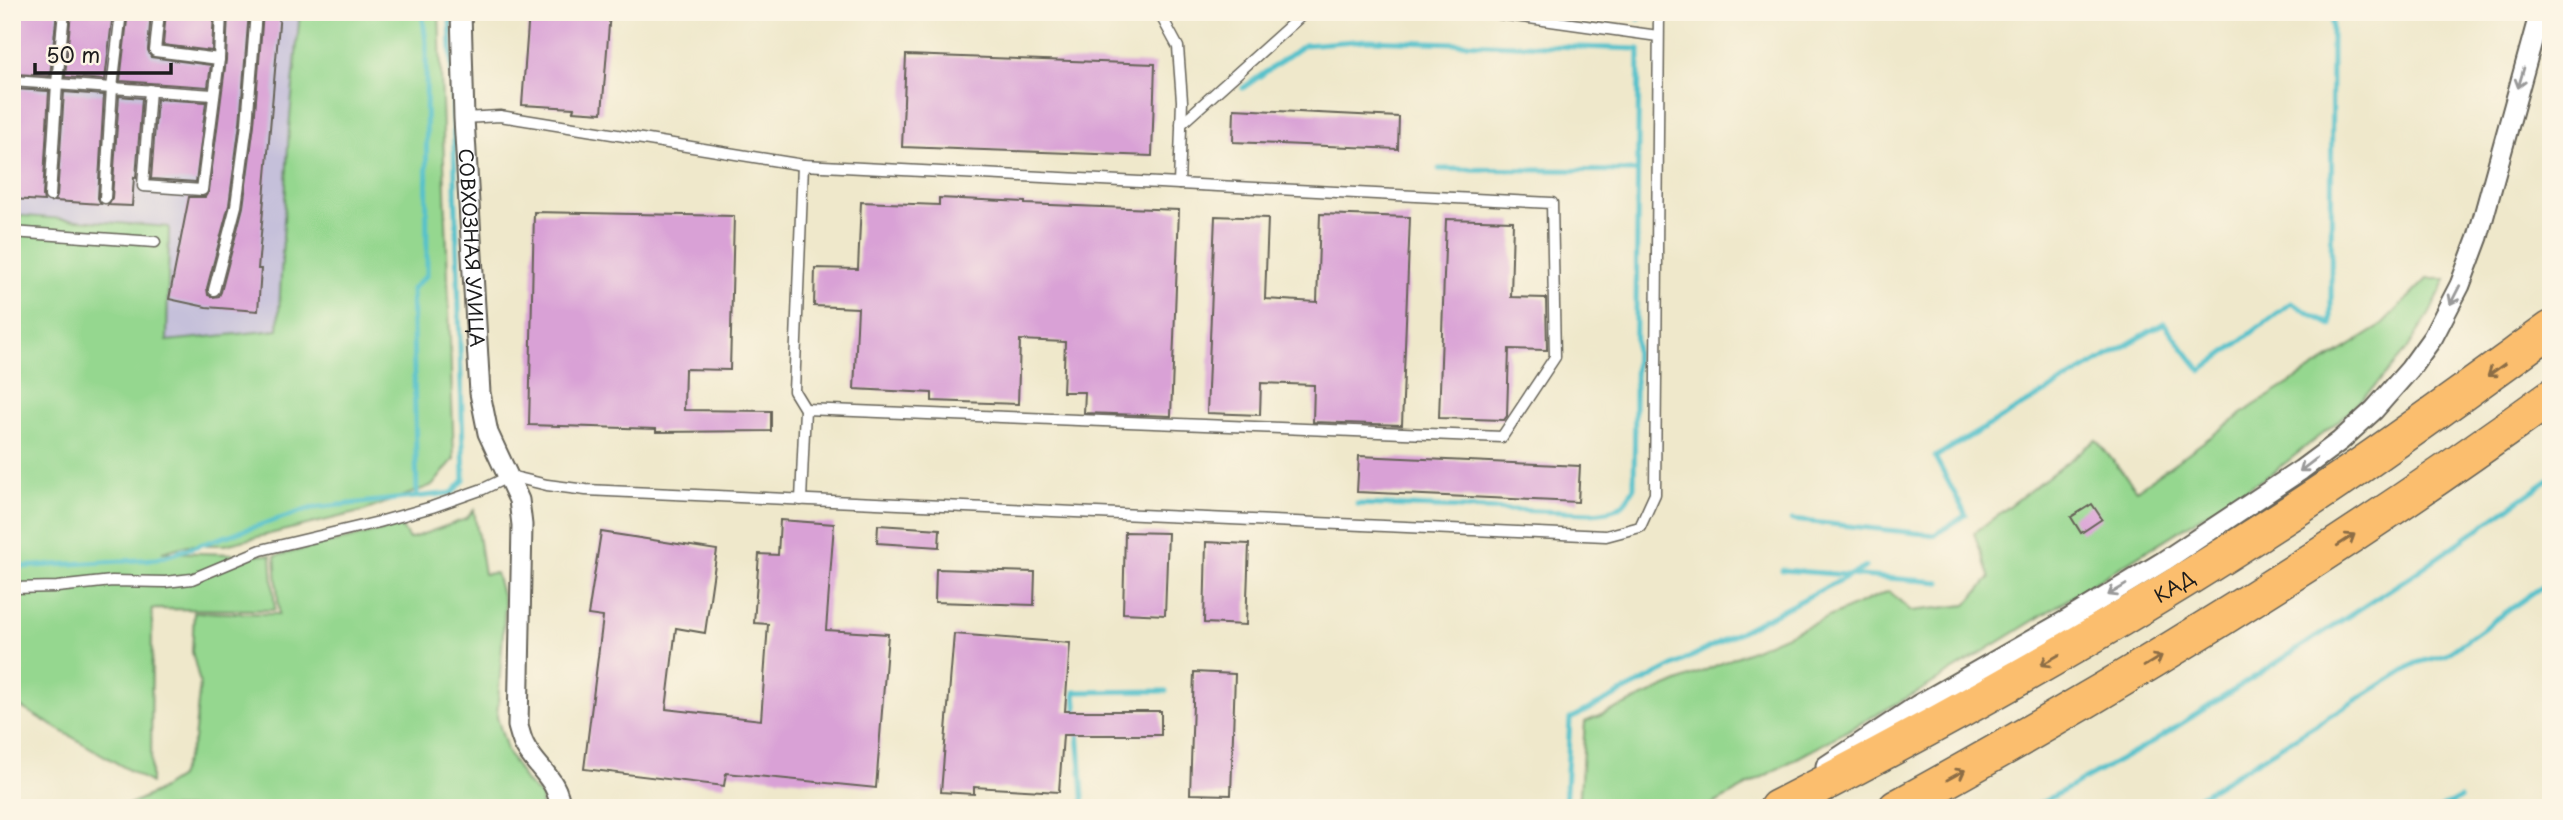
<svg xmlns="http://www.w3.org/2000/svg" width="2563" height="820" font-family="'Playpen Sans',sans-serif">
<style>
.industrial{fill:#c5c0da}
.green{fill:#95d78f;stroke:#587a56;stroke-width:2}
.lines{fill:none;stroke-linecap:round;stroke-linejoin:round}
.stream{stroke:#54c1cb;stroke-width:5}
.building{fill:#d9a1d6}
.service-casing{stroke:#666359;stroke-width:13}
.minor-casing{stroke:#666359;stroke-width:23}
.motorway-casing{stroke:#666359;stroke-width:38}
.service{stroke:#fff;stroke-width:10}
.minor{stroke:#fff;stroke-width:19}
.motorway{stroke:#fbbe6e;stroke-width:35}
.oneway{stroke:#999}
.oneway2{stroke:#8c6d45}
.labels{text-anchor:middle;stroke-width:5;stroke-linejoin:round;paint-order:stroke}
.street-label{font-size:19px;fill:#1c1c1c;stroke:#fcf5e5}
</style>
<rect width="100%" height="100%" fill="#fcf5e5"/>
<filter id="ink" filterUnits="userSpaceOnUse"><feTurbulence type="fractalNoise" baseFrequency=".0143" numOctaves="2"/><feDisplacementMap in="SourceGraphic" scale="14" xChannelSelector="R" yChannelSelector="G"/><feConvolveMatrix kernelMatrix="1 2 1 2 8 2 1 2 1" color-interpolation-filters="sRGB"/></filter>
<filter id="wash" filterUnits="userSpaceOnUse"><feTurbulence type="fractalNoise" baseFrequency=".00686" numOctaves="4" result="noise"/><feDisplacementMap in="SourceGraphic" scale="28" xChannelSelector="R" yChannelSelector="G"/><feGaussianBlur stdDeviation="1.57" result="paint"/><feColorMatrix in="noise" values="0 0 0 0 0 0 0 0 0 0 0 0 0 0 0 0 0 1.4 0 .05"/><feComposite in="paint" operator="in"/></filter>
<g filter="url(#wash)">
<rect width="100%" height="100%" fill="#efe8cb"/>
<path class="industrial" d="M 12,12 L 300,12 L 289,128 L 279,330 L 166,341 L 169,227 L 12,215 Z"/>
<g class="green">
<path d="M 300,12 L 439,12 L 454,459 L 433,485 L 364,511 L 225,545 L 188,545 L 162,552 L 271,555 L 275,610 L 152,609 L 151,783 L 12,702 L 12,215 L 169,227 L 167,341 L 278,330 L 289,128 Z"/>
<path d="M 2427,279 L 2446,279 L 2430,313 L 2406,351 L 2380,381 L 2342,418 L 2274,472 L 1918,692 L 1706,808 L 1579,808 L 1585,722 L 1889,591 L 1911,611 L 1966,605 L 1990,578 L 1974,533 L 2096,440 L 2137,490 L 2253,406 L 2378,328 Z"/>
<path d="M 474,510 L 484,574 L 496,573 L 505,605 L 497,717 L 508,753 L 526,782 L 542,797 L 541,808 L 121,808 L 154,793 L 179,777 L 194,740 L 200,683 L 192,652 L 194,612 L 279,614 L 275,556 L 401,526 L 409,539 L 466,519 Z"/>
</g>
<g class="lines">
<g class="stream">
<path d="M 1639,19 L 1639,12"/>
<path d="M 1243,88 L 1304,45 L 1367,40 L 1639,49 L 1634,487 C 1623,510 1616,511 1591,513 L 1357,504"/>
<path d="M 1439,169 L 1637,171"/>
<path d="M 417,497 L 412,289 L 427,275 L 426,42 L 422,12"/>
<path d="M 1792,520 L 1935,535 L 1966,515 L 1935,457 L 2164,323 L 2201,371 L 2291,303 L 2331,325 L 2332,12"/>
<path d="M 17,567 L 157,559 L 312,508 L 452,493 L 464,480 L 450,12"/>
<path d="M 1782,570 L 1940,582"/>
<path d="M 1077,717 L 1075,692 L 1166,691"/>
<path d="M 1078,731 L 1084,808"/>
<path d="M 1565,808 L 1570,719 L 1866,567"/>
<path d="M 1680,808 L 1682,807"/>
<path d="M 2032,808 L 2153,742 L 2411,576 L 2551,478"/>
<path d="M 2181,808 L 2416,663 L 2446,655 L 2551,580"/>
<path d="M 2442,808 L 2460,798"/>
</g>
</g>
<g id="blocks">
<g class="building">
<path d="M 20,12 L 57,12 L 50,76 L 15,74 Z"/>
<path d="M 71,12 L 113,12 L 105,80 L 65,77 Z"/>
<path d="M 128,12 L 151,12 L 148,50 L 151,57 L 211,65 L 208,87 L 120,81 Z"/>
<path d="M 166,12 L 214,12 L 212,51 L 163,45 Z"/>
<path d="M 228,12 L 249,12 L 240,123 L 229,205 L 207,288 L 208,295 L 213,297 L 219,296 L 221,292 L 243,207 L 254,125 L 263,12 L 280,12 L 258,269 L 261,269 L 258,311 L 206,307 L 169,299 L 189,197 L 205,197 L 209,191 L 226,60 Z"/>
<path d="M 529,12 L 610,12 L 602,113 L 573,111 L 574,108 L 522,105 Z"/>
<path d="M 906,55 L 1155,64 L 1152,156 L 902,147 Z"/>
<path d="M 14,89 L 49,91 L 43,196 L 44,201 L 12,199 Z"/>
<path d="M 64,92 L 104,95 L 98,198 L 101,204 L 55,201 L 57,196 Z"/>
<path d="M 119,96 L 142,98 L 136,178 L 134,177 L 132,206 L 108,205 L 112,198 Z"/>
<path d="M 157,99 L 206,102 L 196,182 L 151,179 Z"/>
<path d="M 1234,109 L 1399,117 L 1398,149 L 1233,142 Z"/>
<path d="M 939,198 L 1025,202 L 1025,204 L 1179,210 L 1171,416 L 1084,413 L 1085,392 L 1063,392 L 1065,342 L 1020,340 L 1018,404 L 932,401 L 932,393 L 854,389 L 858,308 L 814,306 L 815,268 L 858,269 L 861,202 L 939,205 Z"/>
<path d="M 534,212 L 734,216 L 730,370 L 685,369 L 684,410 L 771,411 L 771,431 L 656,432 L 656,429 L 529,425 Z"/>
<path d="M 1320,214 L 1410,217 L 1402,425 L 1313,422 L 1314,385 L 1261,383 L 1260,415 L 1207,413 L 1215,216 L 1268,218 L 1265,299 L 1317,302 Z"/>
<path d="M 1446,219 L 1513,221 L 1511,297 L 1546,298 L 1547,350 L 1509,349 L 1507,416 L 1504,420 L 1439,418 Z"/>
<path d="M 1359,456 L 1580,466 L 1578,502 L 1357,492 Z"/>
<path d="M 2092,504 L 2102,519 L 2081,533 L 2071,517 Z"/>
<path d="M 780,520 L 834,524 L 826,630 L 888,634 L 876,788 L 726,773 L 724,786 L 584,769 L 603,617 L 588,615 L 601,532 L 717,550 L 705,633 L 676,628 L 666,709 L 761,720 L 768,624 L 754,623 L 759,554 L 778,555 Z"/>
<path d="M 878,525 L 940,529 L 939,547 L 877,543 Z"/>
<path d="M 1125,532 L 1168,533 L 1165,615 L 1123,613 Z"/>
<path d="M 1206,542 L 1249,544 L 1246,625 L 1204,623 Z"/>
<path d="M 936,569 L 1035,572 L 1034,605 L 935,602 Z"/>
<path d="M 954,634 L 1070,643 L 1065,711 L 1161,711 L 1161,735 L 1063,735 L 1059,792 L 974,787 L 974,794 L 941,792 Z"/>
<path d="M 1194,672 L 1235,674 L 1231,795 L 1190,794 Z"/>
</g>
</g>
</g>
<g filter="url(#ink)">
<use href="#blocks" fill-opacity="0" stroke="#666359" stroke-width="2"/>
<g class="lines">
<defs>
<g id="service">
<path d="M 1486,12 L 1658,36"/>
<path d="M 219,59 L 221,12"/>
<path d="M 12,81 L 213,95"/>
<path d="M 150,90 L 143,186 L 202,190 L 219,59 L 155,51 L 159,12"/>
<path d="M 464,118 L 500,116 L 803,165"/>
<path d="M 1181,124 L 1302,15 L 1309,12"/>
<path d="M 50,196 L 57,83 L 64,12"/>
<path d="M 105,198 L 112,88 L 121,12"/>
<path d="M 12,232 L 155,242"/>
<path d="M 214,290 L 236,206 L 247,124 L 256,12"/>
<path d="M 805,409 L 1502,437 L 1555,357 L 1552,203 L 1179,184"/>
<path d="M 801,500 L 805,409 L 794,391 L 803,165 L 1179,184 L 1182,101 L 1178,47 L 1159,12"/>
<path d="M 12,588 L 57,587 L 112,581 L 165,582 L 192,579 L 261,550 L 379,522 L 432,507 L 483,489 L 510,476 L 547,485 L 586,490 L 1606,536 L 1640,527 L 1655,494 L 1659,12"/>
</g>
<g id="minor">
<path id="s1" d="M 461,12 L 464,118 L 480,393 L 488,433 L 519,500 L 522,525 L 518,726 C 520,733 522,742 526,748 C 539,770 559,781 560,808"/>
<path d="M 1826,766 L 1918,705 L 2067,620 L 2164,561 L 2301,470 L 2340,441 L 2374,410 L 2410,369 L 2433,337 L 2460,285 L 2478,237 L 2540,12"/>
</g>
<g id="motorway">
<path id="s2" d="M 1777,808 C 1972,708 2163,600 2344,477 C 2414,429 2482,379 2551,329"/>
<path d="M 1896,808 C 2123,684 2342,549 2551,397"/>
</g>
</defs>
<use href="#service" class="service-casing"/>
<use href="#minor" class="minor-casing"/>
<use href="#motorway" class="motorway-casing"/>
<use href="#service" class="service"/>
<use href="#minor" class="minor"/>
<use href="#motorway" class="motorway"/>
</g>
<defs><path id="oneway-shaft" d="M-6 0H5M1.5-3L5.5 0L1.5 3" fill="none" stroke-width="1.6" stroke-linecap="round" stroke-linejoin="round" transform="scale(1.75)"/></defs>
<g class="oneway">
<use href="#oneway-shaft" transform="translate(2521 78) rotate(106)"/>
<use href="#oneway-shaft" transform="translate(2455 295) rotate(117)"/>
<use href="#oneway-shaft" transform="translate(2308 465) rotate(143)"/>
<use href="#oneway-shaft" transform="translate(2117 590) rotate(149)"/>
</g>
<g class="oneway2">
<use href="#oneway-shaft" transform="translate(2496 370) rotate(144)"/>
<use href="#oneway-shaft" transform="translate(2346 540) rotate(-33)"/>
<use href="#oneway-shaft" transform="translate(2050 660) rotate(150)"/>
<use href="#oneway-shaft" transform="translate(2153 661) rotate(-31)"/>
<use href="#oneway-shaft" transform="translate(1956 775) rotate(-29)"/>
</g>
</g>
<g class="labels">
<g class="street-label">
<text dy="7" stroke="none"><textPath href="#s1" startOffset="236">СОВХОЗНАЯ УЛИЦА</textPath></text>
<text dy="7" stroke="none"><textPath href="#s2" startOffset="455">КАД</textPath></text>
</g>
</g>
<rect width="2563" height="820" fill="none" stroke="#fcf5e5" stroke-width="42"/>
<path d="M35 63v10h136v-10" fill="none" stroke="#1c1c1c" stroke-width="3.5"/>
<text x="46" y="63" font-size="21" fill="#1c1c1c" stroke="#fcf5e5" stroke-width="5" paint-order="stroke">50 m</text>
</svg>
